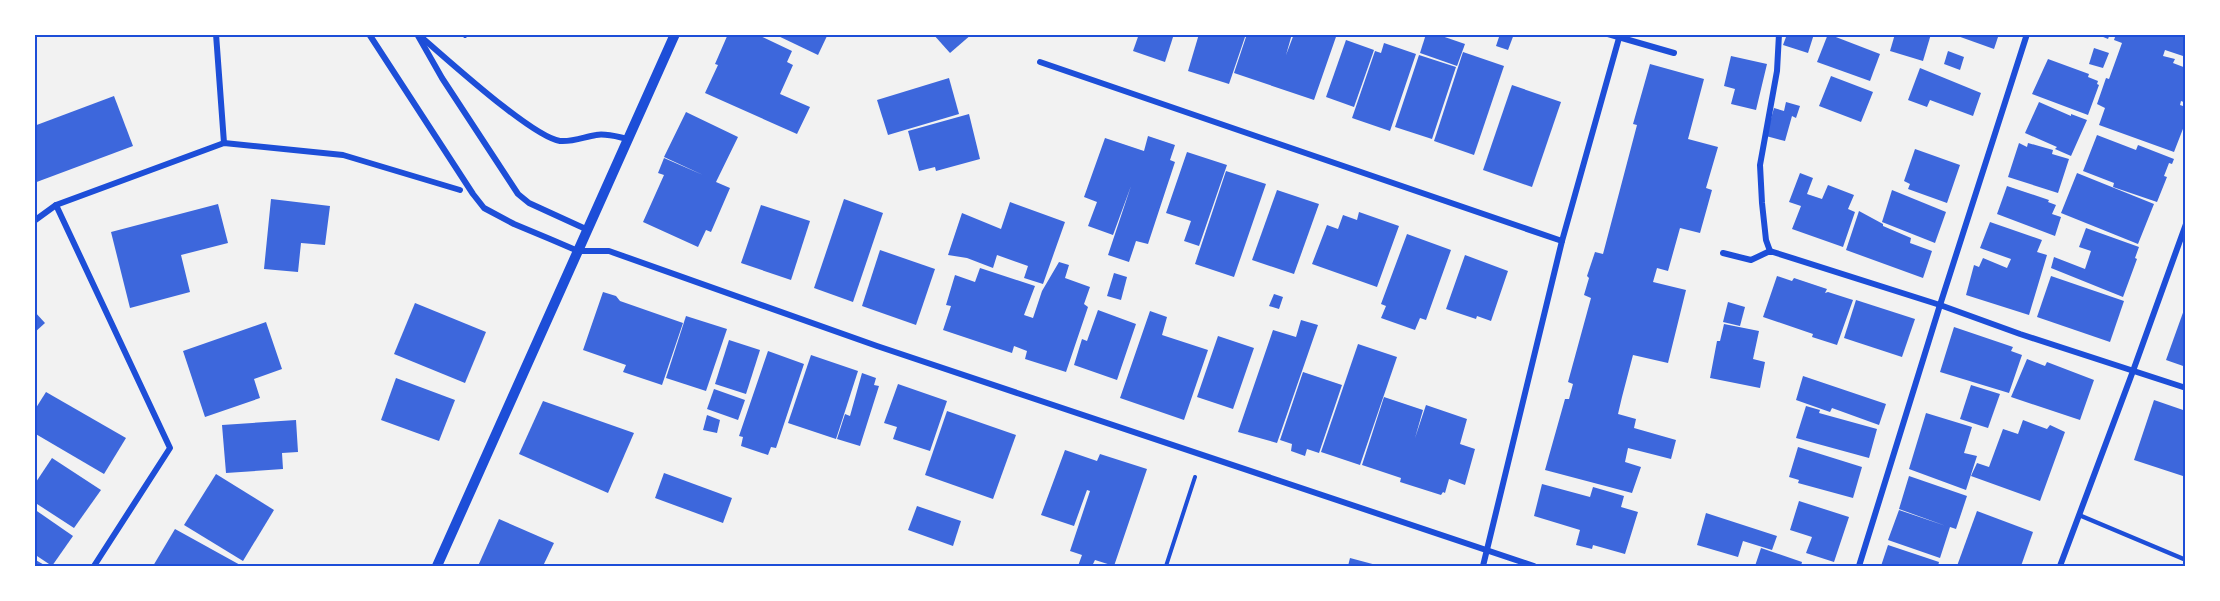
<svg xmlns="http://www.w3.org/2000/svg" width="2220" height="601" font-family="'Sofia Sans Condensed',sans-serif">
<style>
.building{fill:#3d67dc}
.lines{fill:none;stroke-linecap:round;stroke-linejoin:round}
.path{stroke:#1d4ed8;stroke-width:4}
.service{stroke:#1d4ed8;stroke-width:4.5}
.minor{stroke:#1d4ed8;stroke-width:6}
.tertiary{stroke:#1d4ed8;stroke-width:10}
.neatline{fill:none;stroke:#1d4ed8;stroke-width:2}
</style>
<rect width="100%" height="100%" fill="#f2f2f2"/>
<g class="building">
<path d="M 728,34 L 756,34 L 792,51 L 787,62 L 793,65 L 780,94 L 810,107 L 797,134 L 705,93 L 718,65 L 715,64 Z"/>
<path d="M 774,34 L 824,34 L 827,36 L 818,55 Z"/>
<path d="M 933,34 L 972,34 L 950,53 Z"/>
<path d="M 1139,34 L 1174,34 L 1165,62 L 1133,51 Z"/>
<path d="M 1199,34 L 1246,34 L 1229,84 L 1188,71 Z"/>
<path d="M 1247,34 L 1292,34 L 1286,55 L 1294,34 L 1312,37 L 1313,34 L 1337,34 L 1314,100 L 1234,73 Z"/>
<path d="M 1426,34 L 1436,34 L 1465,44 L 1457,66 L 1420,53 Z"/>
<path d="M 1500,34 L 1514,34 L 1508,50 L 1496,46 Z"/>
<path d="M 1783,34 L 1814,34 L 1808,53 L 1783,45 L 1786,37 L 1783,36 Z"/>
<path d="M 1828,34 L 1880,54 L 1870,81 L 1817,62 Z"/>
<path d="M 1895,34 L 1931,34 L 1923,61 L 1890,51 Z"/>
<path d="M 1952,34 L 1999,34 L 1994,49 Z"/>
<path d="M 2096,34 L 2110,34 L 2108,39 Z"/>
<path d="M 2116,34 L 2186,34 L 2186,57 L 2165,50 L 2163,56 L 2175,59 L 2173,63 L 2186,68 L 2186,103 L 2181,101 L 2180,105 L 2186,107 L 2186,121 L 2174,152 L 2099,125 L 2105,108 L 2097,104 L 2106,78 L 2109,79 L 2122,43 L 2114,40 Z"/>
<path d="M 1346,40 L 1374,50 L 1354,107 L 1326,97 Z"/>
<path d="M 1384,43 L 1416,54 L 1390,131 L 1352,118 L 1375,51 L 1381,53 Z"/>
<path d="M 2094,48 L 2109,53 L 2103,68 L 2089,64 Z"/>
<path d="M 1948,51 L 1964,57 L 1960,70 L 1944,64 Z"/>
<path d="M 1463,52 L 1504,66 L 1474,155 L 1434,141 Z"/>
<path d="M 1419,55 L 1456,67 L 1432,139 L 1395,127 Z"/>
<path d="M 1731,56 L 1767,64 L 1756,110 L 1731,104 L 1735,89 L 1724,86 Z"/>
<path d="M 2048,59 L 2089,74 L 2088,77 L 2098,81 L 2097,84 L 2099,85 L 2088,115 L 2032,94 Z"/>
<path d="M 1650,64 L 1704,79 L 1688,139 L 1718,147 L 1706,188 L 1712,190 L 1700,233 L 1680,228 L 1668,271 L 1657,268 L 1653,282 L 1686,290 L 1668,363 L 1633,355 L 1622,397 L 1618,414 L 1636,419 L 1634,428 L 1676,440 L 1671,459 L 1628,448 L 1625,462 L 1641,467 L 1632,493 L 1545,470 L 1565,399 L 1569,399 L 1573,384 L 1568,382 L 1591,298 L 1584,295 L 1589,278 L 1587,276 L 1595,252 L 1603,254 L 1637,125 L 1633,124 Z"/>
<path d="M 1920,68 L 1981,93 L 1973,116 L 1930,100 L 1927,107 L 1908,100 Z"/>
<path d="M 1831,76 L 1873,92 L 1861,122 L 1819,106 Z"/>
<path d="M 949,78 L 959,114 L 888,135 L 877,100 Z"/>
<path d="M 1512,85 L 1561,102 L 1532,187 L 1483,170 Z"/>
<path d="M 114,96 L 133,146 L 34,183 L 34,126 Z"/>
<path d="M 1786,102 L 1800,106 L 1796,118 L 1792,116 L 1785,141 L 1766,136 L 1774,108 L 1784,111 Z"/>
<path d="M 2039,102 L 2071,116 L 2071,114 L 2087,120 L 2071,156 L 2055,149 L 2057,147 L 2025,133 Z"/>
<path d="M 686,112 L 738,137 L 716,182 L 730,188 L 711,232 L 706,230 L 698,247 L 643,222 L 664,175 L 658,173 L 664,158 L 703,175 L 664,157 Z"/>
<path d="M 969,114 L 980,159 L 936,171 L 935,167 L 919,171 L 908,131 Z"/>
<path d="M 2097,135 L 2136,150 L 2138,145 L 2174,159 L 2172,164 L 2169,163 L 2164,176 L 2167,177 L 2157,202 L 2113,187 L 2114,183 L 2083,171 Z"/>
<path d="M 1148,136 L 1175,145 L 1170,160 L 1175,162 L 1148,244 L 1136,241 L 1129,262 L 1108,255 L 1131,186 L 1113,235 L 1088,226 L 1097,202 L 1084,197 L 1105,138 L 1144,151 Z"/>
<path d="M 2019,143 L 2027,147 L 2028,143 L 2053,150 L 2052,154 L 2069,159 L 2058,193 L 2008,177 Z"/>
<path d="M 1915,149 L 1960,165 L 1947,203 L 1908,189 L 1910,184 L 1904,181 Z"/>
<path d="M 1187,152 L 1227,165 L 1199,246 L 1184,241 L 1191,221 L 1166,213 Z"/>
<path d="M 1226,171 L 1266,184 L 1234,277 L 1195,264 Z"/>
<path d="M 1800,173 L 1813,178 L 1807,194 L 1822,199 L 1828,185 L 1854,195 L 1848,209 L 1855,212 L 1843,247 L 1792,229 L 1801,206 L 1789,202 Z"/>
<path d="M 2077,173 L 2154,204 L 2138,244 L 2061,213 Z"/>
<path d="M 2007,186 L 2049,200 L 2048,202 L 2056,205 L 2052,214 L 2061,217 L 2055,236 L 1997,214 Z"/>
<path d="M 1277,190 L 1319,204 L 1294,274 L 1252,260 Z"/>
<path d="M 1892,190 L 1946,212 L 1935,243 L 1882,222 Z"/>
<path d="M 271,199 L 330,206 L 325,245 L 301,243 L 298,272 L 264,269 Z"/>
<path d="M 844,199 L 883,213 L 853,302 L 814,288 Z"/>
<path d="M 1010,202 L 1065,222 L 1043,284 L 1024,278 L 1028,266 L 997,255 L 993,268 L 967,258 L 948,255 L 962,213 L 1001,229 Z"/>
<path d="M 218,204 L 228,243 L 181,255 L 190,292 L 130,308 L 111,232 Z"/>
<path d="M 761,205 L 810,221 L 791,280 L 741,263 Z"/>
<path d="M 1859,211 L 1883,224 L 1883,226 L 1911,238 L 1910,243 L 1932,251 L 1923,278 L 1846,250 Z"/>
<path d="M 1359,212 L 1399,226 L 1377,287 L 1312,264 L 1327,225 L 1338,229 L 1343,215 L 1357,220 Z"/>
<path d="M 1990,222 L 2042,240 L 2037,252 L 2047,255 L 2029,315 L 1966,295 L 1974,265 L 1979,267 L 1983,258 L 2007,268 L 2011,259 L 1980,248 Z"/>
<path d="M 2086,228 L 2139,247 L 2135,258 L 2137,259 L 2123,297 L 2051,268 L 2054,257 L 2085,269 L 2091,251 L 2079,247 Z"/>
<path d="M 1407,234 L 1451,250 L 1426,320 L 1420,318 L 1415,330 L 1381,318 L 1386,306 L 1381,304 Z"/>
<path d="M 880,250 L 935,269 L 916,325 L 862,306 Z"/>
<path d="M 1465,255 L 1508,271 L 1491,321 L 1477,316 L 1476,319 L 1446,309 Z"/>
<path d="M 1059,262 L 1069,265 L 1065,278 L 1090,287 L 1084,304 L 1088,307 L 1066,372 L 1025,359 L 1027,351 L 1014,346 L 1012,353 L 943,330 L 951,306 L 946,305 L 955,275 L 975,282 L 980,268 L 1035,286 L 1024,315 L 1033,318 L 1042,291 Z"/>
<path d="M 1114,273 L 1127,277 L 1121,300 L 1107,296 Z"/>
<path d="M 1777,276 L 1792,281 L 1794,278 L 1827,289 L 1825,293 L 1828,292 L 1853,300 L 1837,345 L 1812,337 L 1813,334 L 1763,317 Z"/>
<path d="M 2051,276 L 2124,301 L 2110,342 L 2037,317 Z"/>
<path d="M 603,292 L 616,296 L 620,301 L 683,323 L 662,385 L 623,372 L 626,365 L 583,350 Z"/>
<path d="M 1274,294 L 1283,297 L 1279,309 L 1269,306 Z"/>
<path d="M 1856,300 L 1915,319 L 1902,357 L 1844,338 Z"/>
<path d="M 1728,302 L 1745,307 L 1740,326 L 1723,322 Z"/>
<path d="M 415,303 L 486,332 L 465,383 L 394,354 Z"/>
<path d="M 2185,307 L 2186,307 L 2186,367 L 2166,360 Z"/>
<path d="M 1098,310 L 1136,324 L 1117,380 L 1074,365 L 1082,339 L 1087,341 Z"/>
<path d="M 34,311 L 45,323 L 34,333 Z"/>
<path d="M 1150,311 L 1167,317 L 1162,335 L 1208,350 L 1184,420 L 1120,398 Z"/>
<path d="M 686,316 L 727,329 L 706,391 L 666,378 Z"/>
<path d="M 1301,320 L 1318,325 L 1277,443 L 1238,432 L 1273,330 L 1296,337 Z"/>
<path d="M 266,322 L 282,369 L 254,379 L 260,398 L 205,417 L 183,351 Z"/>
<path d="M 1724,324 L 1759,331 L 1753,359 L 1765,362 L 1760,388 L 1710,378 L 1717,341 L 1720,341 Z"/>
<path d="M 1954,327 L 2013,347 L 2011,351 L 2022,355 L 2009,393 L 1940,372 Z"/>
<path d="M 1218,336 L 1254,348 L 1233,409 L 1197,397 Z"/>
<path d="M 729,340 L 760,350 L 746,394 L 715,384 Z"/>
<path d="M 1358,344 L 1397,357 L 1360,465 L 1321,452 Z"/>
<path d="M 768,351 L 804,364 L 776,448 L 771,447 L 768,455 L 741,446 L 743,437 L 739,436 Z"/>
<path d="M 811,355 L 858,371 L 836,439 L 788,423 Z"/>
<path d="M 2027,359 L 2045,366 L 2047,362 L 2094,380 L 2080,420 L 2011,397 Z"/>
<path d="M 1303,372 L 1342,385 L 1319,453 L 1307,449 L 1305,456 L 1291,451 L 1292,444 L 1280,440 Z"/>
<path d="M 862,373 L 876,378 L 874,385 L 879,386 L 860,446 L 837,439 L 845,414 L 850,416 Z"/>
<path d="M 1803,376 L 1886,404 L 1879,425 L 1832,408 L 1830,412 L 1796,400 Z"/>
<path d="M 396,378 L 455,400 L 439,441 L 381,420 Z"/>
<path d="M 898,384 L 947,401 L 930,451 L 893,439 L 897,427 L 884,423 Z"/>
<path d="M 1971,385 L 2000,394 L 1988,428 L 1960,419 Z"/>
<path d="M 714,389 L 745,400 L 738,420 L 707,409 Z"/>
<path d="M 46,392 L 126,438 L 104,474 L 34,433 L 34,411 Z"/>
<path d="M 1384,397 L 1423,410 L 1415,438 L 1426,405 L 1467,419 L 1460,444 L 1475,449 L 1465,485 L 1449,479 L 1445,493 L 1443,492 L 1441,495 L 1400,482 L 1401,478 L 1362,465 Z"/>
<path d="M 2154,400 L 2186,411 L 2186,477 L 2134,460 Z"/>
<path d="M 543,401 L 634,433 L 608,493 L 519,454 Z"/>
<path d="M 1806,406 L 1820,410 L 1819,413 L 1877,429 L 1869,458 L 1796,438 Z"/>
<path d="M 947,411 L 1016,435 L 993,499 L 925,475 Z"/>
<path d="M 1926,413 L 1972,427 L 1964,453 L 1977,456 L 1966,490 L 1909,469 Z"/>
<path d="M 707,415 L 720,420 L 717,433 L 703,430 Z"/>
<path d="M 296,420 L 298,452 L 282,453 L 283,469 L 226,473 L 222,425 Z"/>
<path d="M 2023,420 L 2047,429 L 2050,425 L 2065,432 L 2040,501 L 1971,476 L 1977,463 L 1989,467 L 2003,429 L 2018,434 Z"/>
<path d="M 1798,447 L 1862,467 L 1853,498 L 1798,483 L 1799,480 L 1789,477 Z"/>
<path d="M 1065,450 L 1097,461 L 1100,454 L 1147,469 L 1114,566 L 1095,560 L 1092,566 L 1078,566 L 1082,555 L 1070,551 L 1090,491 L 1087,490 L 1074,526 L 1041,515 Z"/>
<path d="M 52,458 L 101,490 L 74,528 L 34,502 L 34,485 Z"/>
<path d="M 664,473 L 732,498 L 723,523 L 655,498 Z"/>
<path d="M 216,474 L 274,510 L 243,561 L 184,525 Z"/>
<path d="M 1909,476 L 1967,496 L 1956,529 L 1950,527 L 1940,558 L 1888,540 L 1899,510 L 1946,526 L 1899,509 Z"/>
<path d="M 1542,484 L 1590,497 L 1593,487 L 1624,496 L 1621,507 L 1638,512 L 1625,554 L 1593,545 L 1592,549 L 1576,545 L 1580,530 L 1534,516 Z"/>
<path d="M 1799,501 L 1849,517 L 1834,562 L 1806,553 L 1812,537 L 1790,530 Z"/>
<path d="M 917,506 L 961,521 L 953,546 L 908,530 Z"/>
<path d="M 34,509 L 73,536 L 52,566 L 34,554 Z"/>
<path d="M 1977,511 L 2033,532 L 2021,566 L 1957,566 Z"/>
<path d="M 1706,513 L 1777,536 L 1772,550 L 1743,541 L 1738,557 L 1697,545 Z"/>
<path d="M 499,519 L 554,543 L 543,566 L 478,566 Z"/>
<path d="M 175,529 L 242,566 L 153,566 Z"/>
<path d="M 1888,545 L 1939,562 L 1938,566 L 1881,566 Z"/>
<path d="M 1761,548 L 1802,562 L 1801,566 L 1755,566 Z"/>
<path d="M 1350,558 L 1380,566 L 1348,566 Z"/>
<path d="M 34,559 L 46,566 L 34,566 Z"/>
</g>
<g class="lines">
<g class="path">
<path d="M 465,36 L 467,34"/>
<path d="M 1166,566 L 1195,477"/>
</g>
<path class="service" d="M 2079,515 L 2186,560"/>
<g class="minor">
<path d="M 216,34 L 224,143"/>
<path d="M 369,34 L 473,194 L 484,208 L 514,224 L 550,239 L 578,251 L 609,251 L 877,346 L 1534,566"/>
<path d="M 417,34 L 442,78 L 518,194 L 529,203 L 588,230"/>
<path d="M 1608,34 L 1674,53"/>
<path d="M 420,36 C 446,58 532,137 560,141 C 573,142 584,137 596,135 C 606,133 618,137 628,139"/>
<path d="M 1040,62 L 1562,241"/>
<path d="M 56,205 L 170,448 L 94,566"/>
<path d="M 34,221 L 56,205 L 224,143 L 343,155 L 460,190"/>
<path d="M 1770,251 L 1766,240 L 1762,203 L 1760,165 L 1777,71 L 1779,34"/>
<path d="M 1723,253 L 1751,260 L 1770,251 L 1940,305 L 2020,334 L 2186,388"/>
<path d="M 1483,566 L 1562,241 L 1619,38"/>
<path d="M 1859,566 L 1940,305 L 2027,34"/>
<path d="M 2060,566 L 2133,371 L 2186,224"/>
</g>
<path class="tertiary" d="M 437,566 L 675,34"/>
</g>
<rect width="2220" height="601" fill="none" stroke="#ffffff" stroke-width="72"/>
<rect x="36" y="36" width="2148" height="529" class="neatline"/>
</svg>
